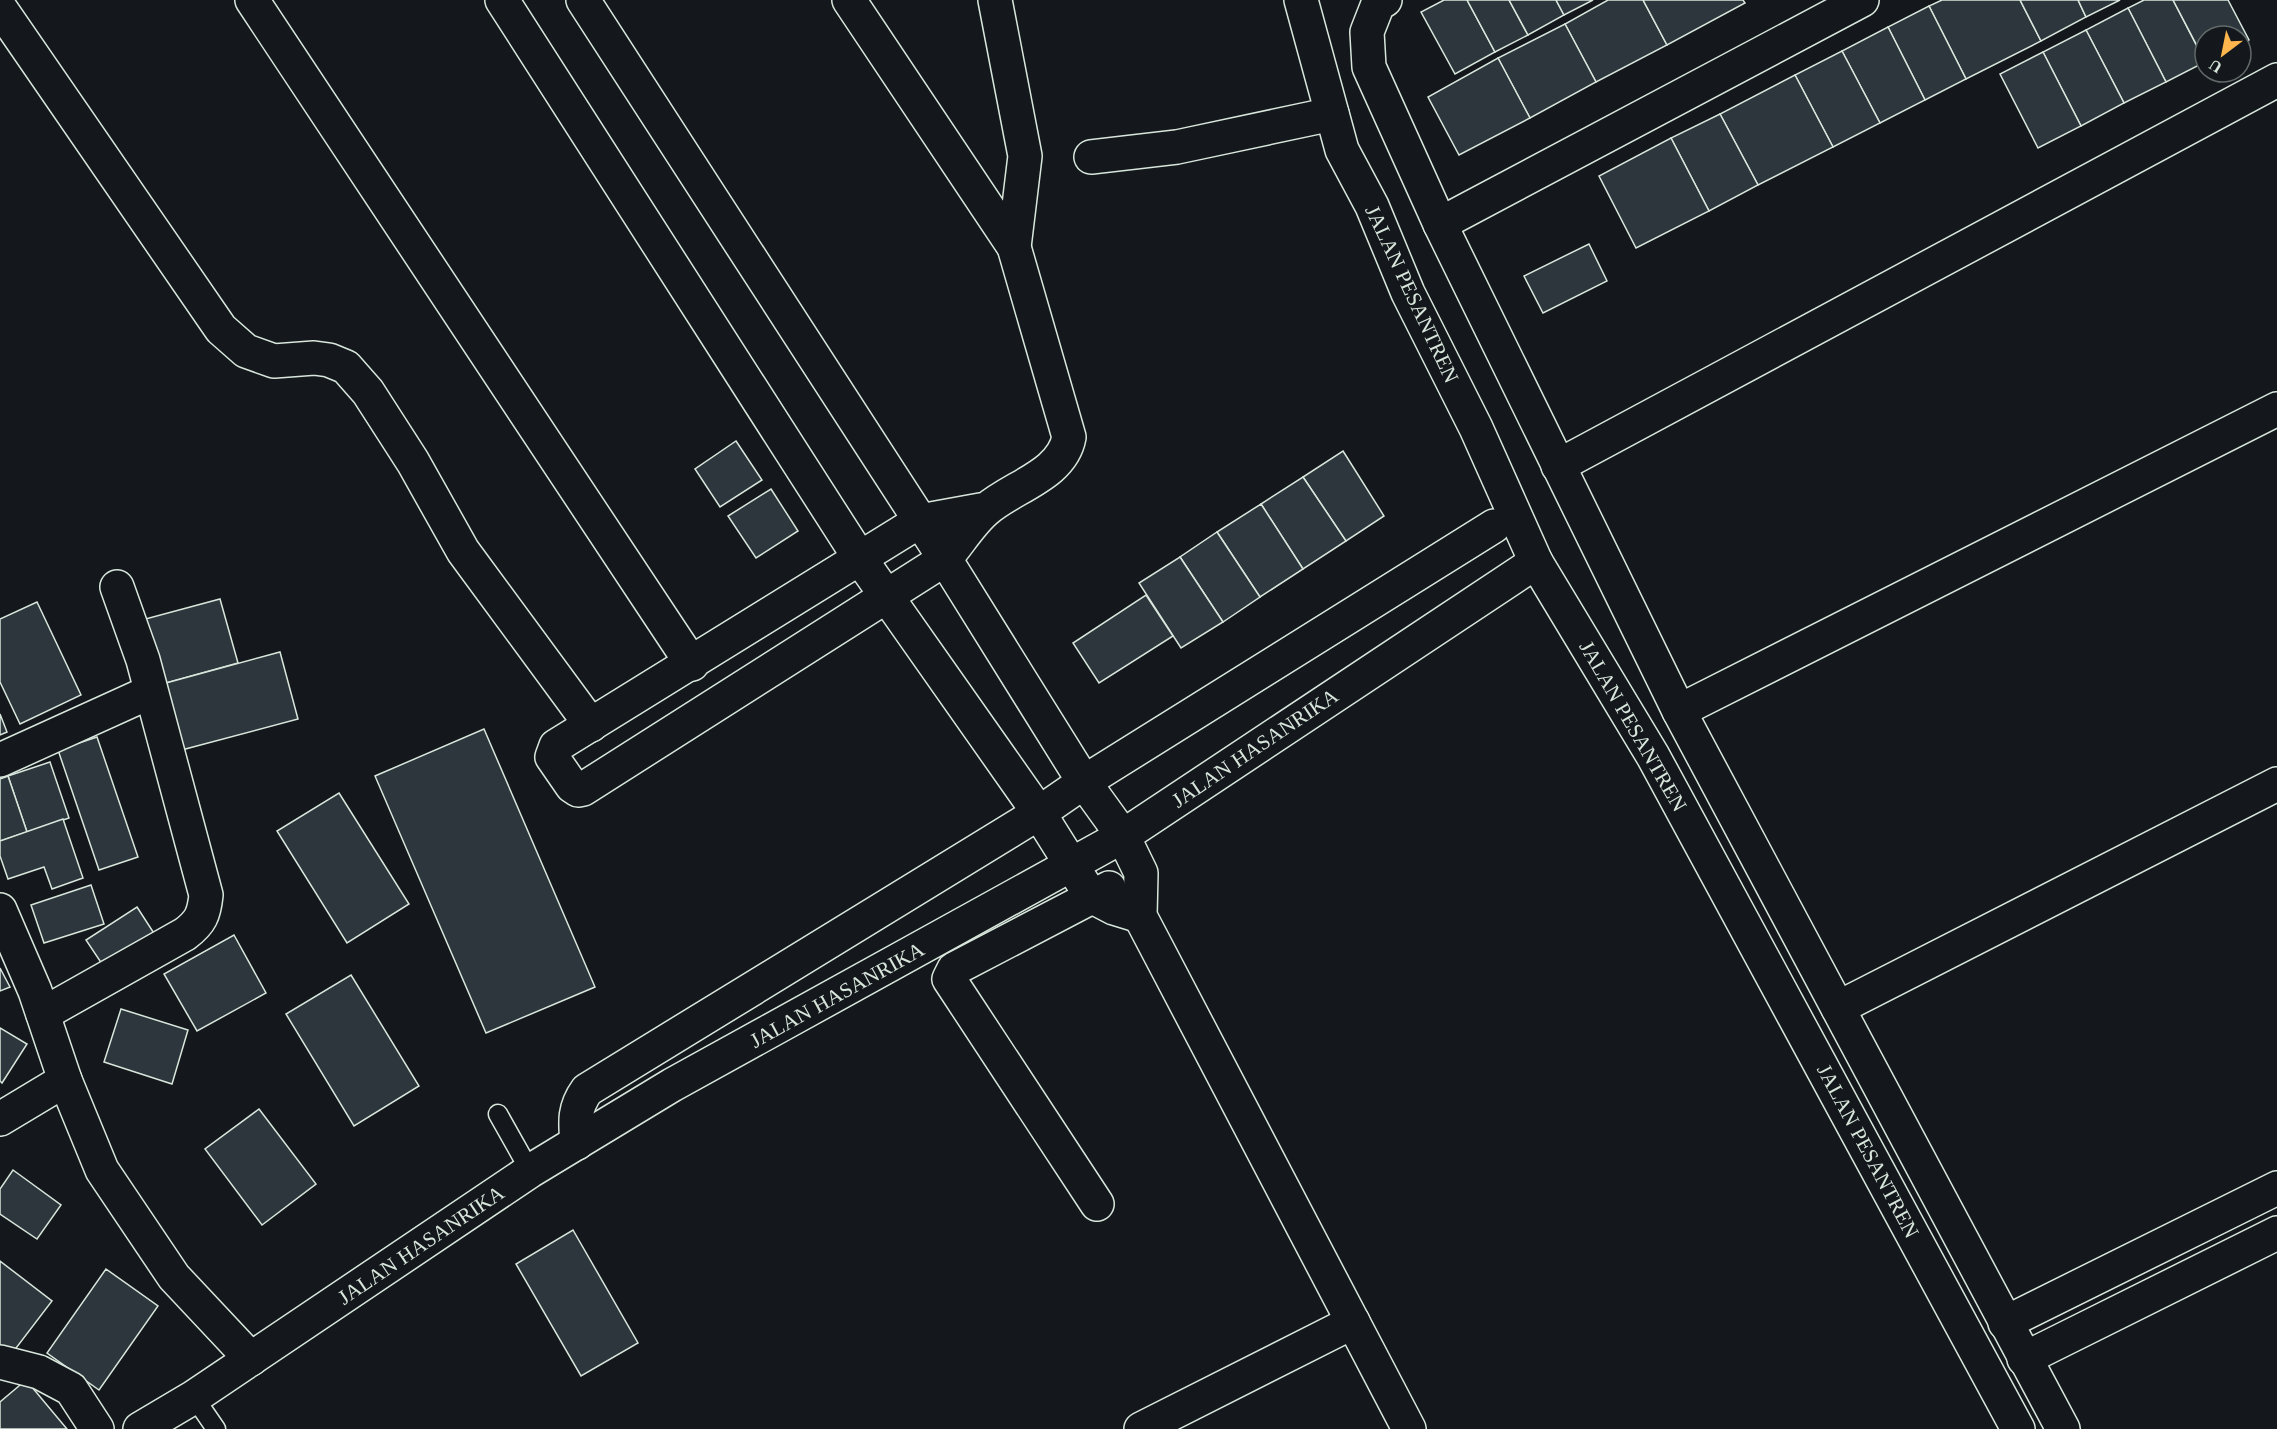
<svg xmlns="http://www.w3.org/2000/svg" width="2277" height="1429" font-family="'Times New Roman',serif">
<style>
.building{fill:#2c363c;stroke:#d8e6dc;stroke-width:1.5}
.lines{fill:none;stroke-linecap:round;stroke-linejoin:round}
.service-casing{stroke:#d8e6dc;stroke-width:21}
.minor-casing{stroke:#d8e6dc;stroke-width:36}
.tertiary-casing{stroke:#d8e6dc;stroke-width:36}
.service{stroke:#14181c;stroke-width:18}
.minor{stroke:#14181c;stroke-width:33}
.tertiary{stroke:#14181c;stroke-width:33}
.labels{text-anchor:middle;stroke-width:4.5;stroke-linejoin:round;paint-order:stroke}
.street-label{font-size:21px;fill:#d8e6dc;stroke:#14181c}
</style>
<rect width="100%" height="100%" fill="#14181c"/>
<g class="building">
<path d="M 1444,0 L 1467,0 L 1495,52 L 1455,74 L 1421,12 Z"/>
<path d="M 1467,0 L 1509,0 L 1528,35 L 1495,52 Z"/>
<path d="M 1509,0 L 1556,0 L 1564,15 L 1528,35 Z"/>
<path d="M 1556,0 L 1593,0 L 1564,15 Z"/>
<path d="M 1608,0 L 1643,0 L 1667,45 L 1596,82 L 1565,24 Z"/>
<path d="M 1643,0 L 1743,0 L 1745,3 L 1667,45 Z"/>
<path d="M 1942,0 L 2020,0 L 2041,41 L 1966,79 L 1929,6 Z"/>
<path d="M 2020,0 L 2078,0 L 2086,17 L 2041,41 Z"/>
<path d="M 2078,0 L 2120,0 L 2086,17 Z"/>
<path d="M 2144,0 L 2173,0 L 2205,62 L 2166,82 L 2128,8 Z"/>
<path d="M 2173,0 L 2228,0 L 2249,40 L 2241,44 L 2241,36 L 2205,36 L 2205,61 Z"/>
<path d="M 1929,6 L 1966,79 L 1925,100 L 1888,27 Z"/>
<path d="M 2128,8 L 2166,82 L 2124,103 L 2086,30 Z"/>
<path d="M 1565,24 L 1596,82 L 1530,118 L 1498,58 Z"/>
<path d="M 1888,27 L 1925,100 L 1880,123 L 1842,51 Z"/>
<path d="M 2086,30 L 2124,103 L 2081,126 L 2043,52 Z"/>
<path d="M 1842,51 L 1880,123 L 1833,147 L 1795,75 Z"/>
<path d="M 2043,52 L 2081,126 L 2038,148 L 2000,74 Z"/>
<path d="M 1498,58 L 1530,118 L 1459,155 L 1428,97 Z"/>
<path d="M 1795,75 L 1833,147 L 1758,185 L 1720,114 Z"/>
<path d="M 1720,114 L 1758,185 L 1709,211 L 1671,138 Z"/>
<path d="M 1671,138 L 1709,211 L 1636,248 L 1599,176 Z"/>
<path d="M 1589,244 L 1607,281 L 1543,313 L 1524,276 Z"/>
<path d="M 736,441 L 762,480 L 720,507 L 695,469 Z"/>
<path d="M 1343,451 L 1384,516 L 1346,541 L 1303,477 Z"/>
<path d="M 1303,477 L 1346,541 L 1303,569 L 1261,504 Z"/>
<path d="M 771,489 L 798,531 L 756,558 L 728,516 Z"/>
<path d="M 1261,504 L 1303,569 L 1260,597 L 1217,532 Z"/>
<path d="M 1217,532 L 1260,597 L 1223,622 L 1180,557 Z"/>
<path d="M 1180,557 L 1223,622 L 1181,648 L 1139,583 Z"/>
<path d="M 1146,595 L 1173,636 L 1099,683 L 1073,643 Z"/>
<path d="M 220,599 L 238,663 L 155,686 L 138,621 Z"/>
<path d="M 37,602 L 81,695 L 20,724 L 0,682 L 0,619 Z"/>
<path d="M 280,652 L 298,719 L 174,752 L 155,686 Z"/>
<path d="M 0,714 L 7,732 L 0,735 Z"/>
<path d="M 484,729 L 595,987 L 486,1033 L 375,776 Z"/>
<path d="M 97,737 L 138,857 L 99,870 L 58,750 Z"/>
<path d="M 50,762 L 69,818 L 27,832 L 8,776 Z"/>
<path d="M 8,776 L 27,832 L 0,841 L 0,779 Z"/>
<path d="M 339,793 L 409,904 L 347,943 L 277,831 Z"/>
<path d="M 63,819 L 83,878 L 52,889 L 44,867 L 8,879 L 0,856 L 0,841 Z"/>
<path d="M 91,885 L 104,924 L 44,943 L 31,905 Z"/>
<path d="M 137,907 L 159,941 L 108,973 L 86,940 Z"/>
<path d="M 234,935 L 266,993 L 197,1031 L 164,974 Z"/>
<path d="M 0,968 L 10,987 L 0,991 Z"/>
<path d="M 351,975 L 419,1086 L 354,1126 L 286,1014 Z"/>
<path d="M 121,1009 L 188,1030 L 172,1084 L 104,1062 Z"/>
<path d="M 0,1028 L 27,1044 L 2,1083 L 0,1081 Z"/>
<path d="M 259,1109 L 316,1184 L 262,1225 L 205,1149 Z"/>
<path d="M 13,1170 L 61,1205 L 37,1239 L 0,1214 L 0,1189 Z"/>
<path d="M 573,1230 L 638,1343 L 581,1376 L 516,1264 Z"/>
<path d="M 0,1261 L 52,1301 L 10,1356 L 0,1348 Z"/>
<path d="M 106,1269 L 158,1306 L 99,1390 L 47,1353 Z"/>
<path d="M 26,1380 L 67,1429 L 0,1429 L 0,1402 Z"/>
</g>
<g class="lines">
<defs>
<g id="service">
<path d="M 498,1114 L 530,1171"/>
<path d="M 194,1397 L 216,1429"/>
</g>
<g id="minor">
<path d="M 252,0 L 692,664"/>
<path d="M 502,0 L 859,557 L 1039,813 L 1091,896 L 1114,908 L 1140,916"/>
<path d="M 583,0 L 945,559 L 1084,782 L 1123,836 L 1141,873 L 1140,916 L 1409,1429"/>
<path d="M 849,0 L 1014,247 L 1069,437 C 1062,475 1014,486 987,509 C 971,522 959,543 945,559 L 583,789 L 578,790 L 572,786 L 552,757 L 556,746 L 920,521 L 986,509"/>
<path d="M 995,0 L 1025,156 L 1014,247"/>
<path d="M 1385,0 L 1378,4 L 1367,32 L 1369,67 L 1440,224 L 1679,711 L 2063,1429"/>
<path d="M 0,8 L 221,329 L 246,351 L 274,361 L 314,358 L 329,360 L 346,367 L 368,392 L 413,462 L 463,551 L 591,725"/>
<path d="M 1091,157 L 1177,147 L 1332,114"/>
<path d="M 1440,224 L 1862,0"/>
<path d="M 1558,466 L 2277,80"/>
<path d="M 1536,562 L 1653,756 L 2018,1429"/>
<path d="M 1679,711 L 2277,409"/>
<path d="M 0,760 L 150,692"/>
<path d="M 0,910 L 35,991 L 65,1080 L 102,1170 L 174,1277 L 251,1359"/>
<path d="M 1838,1008 L 2277,784"/>
<path d="M 43,1014 L 185,934 C 201,922 204,914 206,895 L 143,660 L 117,587"/>
<path d="M 0,1119 L 65,1080"/>
<path d="M 577,1143 C 575,1121 574,1108 587,1090 L 1039,813 L 1084,782 L 1494,526"/>
<path d="M 1097,1204 L 949,979 L 954,969 L 1109,888"/>
<path d="M 2005,1323 L 2277,1188"/>
<path d="M 2024,1359 L 2277,1233"/>
<path d="M 0,1362 L 39,1372 L 71,1389 L 97,1429"/>
<path d="M 1141,1429 L 1353,1322"/>
</g>
<path id="tertiary" d="M 140,1429 L 194,1397 L 530,1171 L 672,1085 L 1123,836 L 1536,562 L 1476,428 L 1408,293 L 1372,206 L 1342,150 L 1301,0"/>
</defs>
<use href="#service" class="service-casing"/>
<use href="#minor" class="minor-casing"/>
<use href="#tertiary" class="tertiary-casing"/>
<use href="#service" class="service"/>
<use href="#minor" class="minor"/>
<use href="#tertiary" class="tertiary"/>
</g>
<g class="labels">
<g class="street-label">
<text transform="translate(1412 294) rotate(65)" y="7">JALAN PESANTREN</text>
<text transform="translate(1633 726) rotate(60)" y="7">JALAN PESANTREN</text>
<text transform="translate(1255 748) rotate(-34)" y="7">JALAN HASANRIKA</text>
<text transform="translate(837 995) rotate(-29)" y="7">JALAN HASANRIKA</text>
<text transform="translate(1868 1151) rotate(62)" y="7">JALAN PESANTREN</text>
<text transform="translate(421 1245) rotate(-34)" y="7">JALAN HASANRIKA</text>
</g>
</g>
<g transform="translate(2223 54) rotate(212)"><circle r="28" fill="#14181c" stroke="#626a69" stroke-width="1.5"/>
<path d="M0-4.5L10 22L0 15L-10 22Z" fill="#ffb74d"/>
<text y="-9" font-size="16" font-weight="bold" text-anchor="middle" fill="#d8e6dc">U</text>
</g>
</svg>
